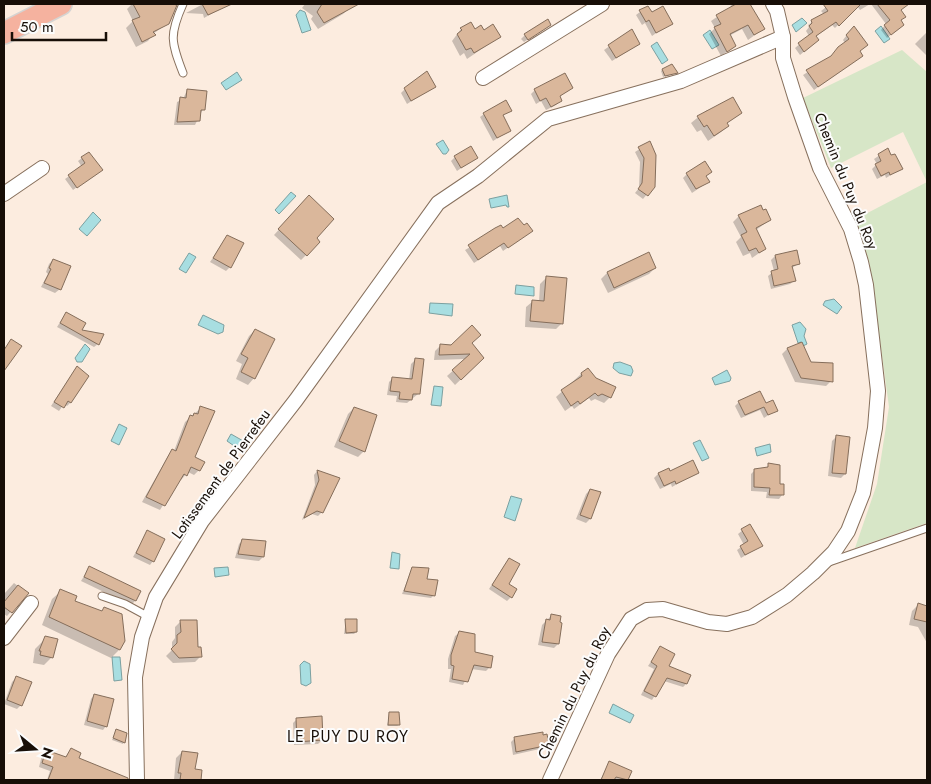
<svg xmlns="http://www.w3.org/2000/svg" width="931" height="784" font-family="Jost,sans-serif">
<style>
.green{fill:#d7e6c7}
.water{fill:#a8dee1;stroke:#7ca0a0}
.shadow{fill:#0003}
.building{fill:#dab79b;stroke:#856e5b}
.lines{fill:none;stroke-linecap:round;stroke-linejoin:round}
.service-casing{stroke:#87705d;stroke-width:9}
.minor-casing{stroke:#87705d;stroke-width:16}
.primary-casing{stroke:#d5d4d2;stroke-width:24}
.service{stroke:#fff;stroke-width:7}
.minor{stroke:#fff;stroke-width:14}
.primary{stroke:#f5b29f;stroke-width:21}
.labels{text-anchor:middle;stroke-width:4;stroke-linejoin:round;paint-order:stroke}
.street-label{font-size:15px;fill:#170e07;stroke:#fcfcfc}
.neighbourhood-label{font-size:16px;letter-spacing:1px;fill:#170e07;stroke:#fcfcfc}
</style>
<rect width="100%" height="100%" fill="#fcecdf"/>
<path class="green" d="M 902,50 L 927,72 L 927,523 L 855,548 L 877,484 L 889,407 L 869,261 L 854,220 L 927,182 L 903,132 L 831,168 L 803,98 Z"/>
<g class="water">
<path d="M 300,10 L 305,12 L 311,30 L 302,33 L 296,15 Z"/>
<path d="M 802,18 L 807,23 L 796,32 L 792,25 Z"/>
<path d="M 881,26 L 890,39 L 884,43 L 875,31 Z"/>
<path d="M 710,30 L 719,45 L 712,49 L 703,35 Z"/>
<path d="M 657,42 L 668,60 L 662,64 L 651,46 Z"/>
<path d="M 237,72 L 242,80 L 226,90 L 221,83 Z"/>
<path d="M 443,140 L 449,150 L 446,154 L 443,154 L 436,144 Z"/>
<path d="M 291,192 L 296,196 L 279,214 L 275,210 Z"/>
<path d="M 507,195 L 509,207 L 507,207 L 506,205 L 491,208 L 489,199 Z"/>
<path d="M 93,212 L 101,220 L 87,236 L 79,229 Z"/>
<path d="M 189,253 L 196,257 L 186,273 L 179,269 Z"/>
<path d="M 516,285 L 534,287 L 534,296 L 515,294 Z"/>
<path d="M 834,299 L 842,307 L 837,314 L 823,305 L 825,301 Z"/>
<path d="M 430,303 L 453,304 L 452,316 L 429,313 Z"/>
<path d="M 203,315 L 224,325 L 223,332 L 218,334 L 198,325 Z"/>
<path d="M 800,322 L 806,329 L 804,336 L 807,344 L 803,346 L 801,342 L 798,343 L 792,325 Z"/>
<path d="M 85,344 L 90,349 L 82,362 L 77,362 L 75,358 Z"/>
<path d="M 620,362 L 631,366 L 633,371 L 631,376 L 619,373 L 613,368 L 614,363 Z"/>
<path d="M 727,370 L 731,378 L 730,381 L 715,385 L 712,378 Z"/>
<path d="M 434,386 L 443,387 L 441,406 L 431,405 Z"/>
<path d="M 119,424 L 127,428 L 119,445 L 111,441 Z"/>
<path d="M 231,434 L 245,442 L 240,450 L 227,441 Z"/>
<path d="M 700,440 L 709,458 L 702,461 L 693,443 Z"/>
<path d="M 770,444 L 771,452 L 757,456 L 755,448 Z"/>
<path d="M 511,496 L 522,499 L 515,521 L 504,517 Z"/>
<path d="M 392,552 L 400,554 L 399,569 L 390,568 Z"/>
<path d="M 228,567 L 229,575 L 215,577 L 214,568 Z"/>
<path d="M 112,657 L 120,657 L 122,680 L 114,681 Z"/>
<path d="M 304,661 L 310,664 L 311,683 L 306,686 L 301,684 L 300,665 Z"/>
<path d="M 613,704 L 634,715 L 630,723 L 609,713 Z"/>
</g>
<g class="shadow">
<path d="M 132,4 L 171,5 L 168,23 L 153,34 L 148,41 L 136,47 L 126,28 L 133,21 L 127,9 Z"/>
<path d="M 203,4 L 226,4 L 227,5 L 204,18 L 203,14 L 186,13 Z"/>
<path d="M 305,4 L 347,4 L 350,8 L 343,14 L 318,29 L 311,19 L 313,16 L 302,8 Z"/>
<path d="M 732,4 L 749,4 L 763,29 L 748,40 L 742,29 L 729,36 L 735,46 L 721,56 L 709,34 L 715,28 L 711,21 L 730,8 Z"/>
<path d="M 830,4 L 870,4 L 860,10 L 857,6 L 835,28 L 832,25 L 815,37 L 818,40 L 800,55 L 795,48 L 809,36 L 806,31 L 809,27 L 808,25 L 824,14 L 821,11 Z"/>
<path d="M 871,4 L 904,4 L 905,6 L 900,11 L 900,21 L 903,25 L 887,38 L 881,30 L 886,24 Z"/>
<path d="M 640,12 L 652,13 L 671,23 L 652,36 L 645,23 L 642,25 L 636,15 Z"/>
<path d="M 550,25 L 524,42 L 521,39 L 525,35 Z"/>
<path d="M 461,29 L 483,31 L 499,37 L 467,59 L 464,53 L 460,56 L 452,41 Z"/>
<path d="M 631,31 L 639,44 L 612,61 L 604,50 Z"/>
<path d="M 850,31 L 861,56 L 814,90 L 803,75 L 830,58 L 845,43 L 843,40 Z"/>
<path d="M 927,32 L 927,56 L 915,44 Z"/>
<path d="M 662,70 L 676,73 L 663,77 L 661,71 Z"/>
<path d="M 434,87 L 407,104 L 401,93 L 405,89 Z"/>
<path d="M 572,88 L 559,97 L 560,100 L 556,105 L 546,110 L 541,101 L 536,104 L 531,94 L 535,90 Z"/>
<path d="M 187,90 L 203,109 L 195,125 L 174,125 L 177,102 L 183,99 Z"/>
<path d="M 510,110 L 502,116 L 509,131 L 493,141 L 480,117 L 484,114 Z"/>
<path d="M 707,110 L 709,113 L 740,113 L 726,124 L 728,126 L 721,132 L 708,141 L 701,130 L 697,132 L 691,123 Z"/>
<path d="M 649,143 L 653,187 L 643,199 L 635,193 L 639,188 L 640,162 L 635,152 Z"/>
<path d="M 887,150 L 901,169 L 886,178 L 885,175 L 877,179 L 872,169 L 877,164 L 874,159 Z"/>
<path d="M 455,157 L 476,158 L 457,171 L 451,161 Z"/>
<path d="M 82,158 L 101,170 L 73,190 L 65,179 L 82,167 L 78,161 Z"/>
<path d="M 687,174 L 705,177 L 708,182 L 692,193 L 683,178 Z"/>
<path d="M 303,203 L 315,238 L 319,242 L 301,260 L 274,235 Z"/>
<path d="M 739,216 L 770,220 L 756,230 L 765,249 L 752,258 L 750,253 L 743,256 L 736,242 L 741,237 L 733,222 Z"/>
<path d="M 524,227 L 531,231 L 503,251 L 500,246 L 474,263 L 465,250 L 502,229 Z"/>
<path d="M 227,237 L 230,267 L 226,271 L 210,262 Z"/>
<path d="M 796,252 L 798,264 L 792,268 L 794,281 L 790,284 L 771,289 L 768,276 L 774,271 L 771,260 L 775,256 Z"/>
<path d="M 53,260 L 60,289 L 55,293 L 41,287 L 48,274 L 46,272 L 49,264 Z"/>
<path d="M 655,268 L 649,274 L 608,293 L 601,279 L 607,273 Z"/>
<path d="M 546,278 L 562,323 L 556,329 L 525,327 L 526,307 L 532,302 L 539,302 L 540,284 Z"/>
<path d="M 66,313 L 80,331 L 98,344 L 94,347 L 57,327 Z"/>
<path d="M 255,330 L 254,378 L 248,385 L 236,379 L 242,364 L 236,361 L 249,336 Z"/>
<path d="M 801,343 L 810,363 L 831,381 L 826,386 L 795,382 L 782,354 L 787,349 Z"/>
<path d="M 471,344 L 483,358 L 455,385 L 447,376 L 466,359 L 434,360 L 435,351 L 441,345 Z"/>
<path d="M 416,359 L 418,394 L 407,403 L 396,402 L 397,396 L 387,395 L 389,382 L 393,378 L 409,380 L 411,364 Z"/>
<path d="M 74,371 L 88,376 L 70,403 L 67,406 L 64,404 L 59,411 L 51,406 Z"/>
<path d="M 581,374 L 610,397 L 604,403 L 595,399 L 591,401 L 589,398 L 574,409 L 572,406 L 565,411 L 556,397 Z"/>
<path d="M 739,402 L 766,404 L 776,410 L 764,418 L 760,410 L 741,418 L 735,406 Z"/>
<path d="M 201,408 L 193,458 L 199,470 L 194,475 L 188,472 L 181,480 L 179,479 L 160,510 L 142,502 L 168,456 L 174,451 L 185,422 Z"/>
<path d="M 354,408 L 364,451 L 358,457 L 334,447 L 348,414 Z"/>
<path d="M 836,437 L 845,474 L 841,478 L 828,476 L 832,441 Z"/>
<path d="M 769,465 L 782,495 L 779,499 L 766,498 L 767,492 L 751,491 L 751,474 L 755,470 L 765,469 Z"/>
<path d="M 317,471 L 338,478 L 322,512 L 318,516 L 312,514 L 302,520 L 315,485 L 314,475 Z"/>
<path d="M 669,472 L 698,472 L 672,487 L 671,484 L 660,489 L 654,478 L 658,474 Z"/>
<path d="M 590,490 L 599,493 L 590,519 L 586,523 L 576,519 L 586,494 Z"/>
<path d="M 749,525 L 761,546 L 741,558 L 737,550 L 744,545 L 738,534 Z"/>
<path d="M 147,532 L 153,561 L 150,565 L 133,557 Z"/>
<path d="M 243,540 L 265,542 L 263,557 L 259,561 L 235,558 L 239,544 Z"/>
<path d="M 506,563 L 507,584 L 511,597 L 507,601 L 489,589 Z"/>
<path d="M 89,568 L 135,601 L 131,605 L 81,581 Z"/>
<path d="M 412,568 L 426,580 L 434,595 L 431,598 L 402,594 Z"/>
<path d="M 14,583 L 27,593 L 7,616 L 4,614 L 4,594 Z"/>
<path d="M 61,591 L 74,602 L 101,612 L 119,650 L 111,658 L 42,625 L 52,599 Z"/>
<path d="M 919,604 L 927,607 L 927,643 L 918,627 L 909,625 L 912,611 Z"/>
<path d="M 551,616 L 561,624 L 558,644 L 554,648 L 538,645 L 542,625 Z"/>
<path d="M 346,620 L 356,632 L 354,634 L 344,634 Z"/>
<path d="M 181,621 L 201,656 L 195,662 L 173,663 L 166,656 L 172,650 L 172,642 L 175,638 L 175,627 Z"/>
<path d="M 459,633 L 473,653 L 490,667 L 486,671 L 471,669 L 463,685 L 449,682 L 451,669 L 448,669 L 448,659 L 455,636 Z"/>
<path d="M 46,638 L 52,657 L 44,665 L 33,663 L 35,649 Z"/>
<path d="M 660,648 L 667,667 L 686,684 L 683,687 L 664,681 L 652,700 L 641,695 L 654,669 L 648,666 Z"/>
<path d="M 16,678 L 21,705 L 17,709 L 4,704 L 12,682 Z"/>
<path d="M 94,695 L 106,726 L 103,730 L 84,725 L 91,699 Z"/>
<path d="M 390,713 L 399,725 L 397,726 L 387,726 Z"/>
<path d="M 297,719 L 322,740 L 318,744 L 294,745 L 293,723 Z"/>
<path d="M 116,731 L 124,742 L 123,744 L 112,740 Z"/>
<path d="M 542,737 L 548,744 L 544,748 L 513,755 L 511,742 L 515,738 Z"/>
<path d="M 71,749 L 77,759 L 107,771 L 103,780 L 47,780 L 50,771 L 39,767 L 42,755 L 46,751 L 65,758 Z"/>
<path d="M 182,752 L 194,770 L 201,771 L 199,780 L 174,780 L 176,758 Z"/>
<path d="M 610,763 L 630,771 L 626,780 L 600,780 Z"/>
</g>
<g class="building">
<path d="M 133,4 L 172,4 L 177,5 L 169,24 L 153,32 L 156,35 L 142,42 L 132,20 L 140,17 Z"/>
<path d="M 202,4 L 232,4 L 208,15 Z"/>
<path d="M 322,4 L 359,4 L 324,23 L 317,12 Z"/>
<path d="M 736,4 L 750,4 L 765,29 L 754,35 L 748,25 L 730,34 L 736,46 L 727,52 L 714,27 L 721,24 L 716,15 Z"/>
<path d="M 823,4 L 861,4 L 839,26 L 836,22 L 816,36 L 819,40 L 804,52 L 798,43 L 813,32 L 809,26 L 812,23 L 811,20 L 828,11 Z"/>
<path d="M 877,4 L 909,4 L 901,10 L 906,17 L 901,20 L 904,25 L 891,35 L 884,25 L 890,20 Z"/>
<path d="M 648,6 L 652,12 L 663,6 L 673,24 L 656,33 L 649,20 L 646,22 L 639,10 Z"/>
<path d="M 548,19 L 551,25 L 528,40 L 524,34 Z"/>
<path d="M 471,22 L 475,29 L 481,25 L 484,30 L 493,24 L 501,37 L 474,53 L 471,48 L 466,50 L 457,34 L 462,30 L 460,28 Z"/>
<path d="M 854,26 L 868,45 L 860,51 L 863,56 L 818,87 L 806,70 L 831,56 L 838,47 L 849,39 L 846,35 Z"/>
<path d="M 632,29 L 640,44 L 616,58 L 608,45 Z"/>
<path d="M 672,64 L 678,73 L 665,76 L 662,69 Z"/>
<path d="M 427,71 L 436,87 L 411,101 L 404,88 Z"/>
<path d="M 565,73 L 573,88 L 560,96 L 562,101 L 551,107 L 546,98 L 540,101 L 534,89 Z"/>
<path d="M 187,89 L 207,91 L 205,110 L 201,110 L 200,121 L 177,122 L 180,97 L 186,98 Z"/>
<path d="M 733,97 L 742,113 L 727,123 L 729,126 L 714,136 L 707,125 L 704,127 L 697,116 Z"/>
<path d="M 506,100 L 512,111 L 503,115 L 511,131 L 497,138 L 483,113 Z"/>
<path d="M 650,141 L 656,155 L 655,187 L 648,196 L 638,189 L 642,183 L 644,158 L 638,147 Z"/>
<path d="M 471,146 L 478,158 L 461,168 L 454,156 Z"/>
<path d="M 888,148 L 891,155 L 895,154 L 903,169 L 890,175 L 889,172 L 881,176 L 875,164 L 881,161 L 878,154 Z"/>
<path d="M 89,152 L 103,170 L 77,188 L 68,175 L 85,163 L 81,157 Z"/>
<path d="M 705,161 L 712,172 L 706,176 L 710,182 L 696,189 L 686,173 Z"/>
<path d="M 309,195 L 334,219 L 317,238 L 320,242 L 307,256 L 278,229 Z"/>
<path d="M 761,205 L 763,210 L 766,209 L 771,220 L 756,228 L 766,249 L 759,253 L 756,248 L 749,251 L 741,235 L 747,232 L 738,215 Z"/>
<path d="M 518,218 L 524,225 L 527,223 L 533,231 L 508,248 L 504,243 L 478,260 L 468,245 L 495,228 L 501,225 L 503,228 Z"/>
<path d="M 227,235 L 244,243 L 231,268 L 213,258 Z"/>
<path d="M 797,250 L 800,264 L 792,266 L 796,281 L 774,286 L 771,271 L 778,269 L 775,255 Z"/>
<path d="M 649,252 L 656,268 L 614,288 L 607,272 Z"/>
<path d="M 53,259 L 71,266 L 61,290 L 44,283 L 51,269 L 49,268 Z"/>
<path d="M 546,276 L 567,278 L 563,324 L 530,321 L 532,300 L 544,301 Z"/>
<path d="M 66,312 L 86,323 L 82,330 L 104,334 L 99,345 L 60,323 Z"/>
<path d="M 472,325 L 481,335 L 472,343 L 484,358 L 461,380 L 452,370 L 470,354 L 439,355 L 440,344 L 451,345 Z"/>
<path d="M 255,329 L 275,339 L 255,379 L 241,372 L 248,358 L 241,354 Z"/>
<path d="M 11,339 L 22,346 L 4,371 L 4,350 Z"/>
<path d="M 802,342 L 811,362 L 833,363 L 833,382 L 801,378 L 787,348 Z"/>
<path d="M 415,358 L 424,359 L 420,394 L 413,394 L 412,400 L 399,399 L 400,392 L 390,391 L 392,377 L 412,379 Z"/>
<path d="M 77,366 L 89,376 L 71,403 L 68,401 L 64,408 L 54,402 Z"/>
<path d="M 588,368 L 596,378 L 616,387 L 611,398 L 602,394 L 598,396 L 595,393 L 580,404 L 578,401 L 571,406 L 561,390 L 582,376 L 581,373 Z"/>
<path d="M 760,391 L 766,403 L 773,400 L 778,411 L 768,415 L 764,407 L 745,415 L 738,401 Z"/>
<path d="M 200,406 L 215,411 L 195,457 L 205,462 L 200,471 L 191,467 L 187,476 L 184,474 L 165,506 L 146,497 L 172,449 L 176,451 L 190,415 L 193,416 L 194,413 L 198,414 Z"/>
<path d="M 354,407 L 377,415 L 365,452 L 339,441 Z"/>
<path d="M 836,435 L 850,437 L 846,474 L 832,473 Z"/>
<path d="M 693,460 L 699,473 L 676,484 L 675,481 L 664,486 L 658,473 L 669,468 L 670,471 Z"/>
<path d="M 768,463 L 780,465 L 780,484 L 784,484 L 784,495 L 769,495 L 770,488 L 754,487 L 754,469 L 768,467 Z"/>
<path d="M 317,470 L 340,478 L 323,513 L 317,511 L 304,518 L 319,480 Z"/>
<path d="M 590,489 L 601,492 L 591,519 L 580,515 Z"/>
<path d="M 750,524 L 763,546 L 745,555 L 740,546 L 748,541 L 741,529 Z"/>
<path d="M 147,530 L 165,539 L 154,562 L 136,553 Z"/>
<path d="M 242,539 L 266,541 L 264,557 L 238,554 Z"/>
<path d="M 509,558 L 520,564 L 509,584 L 517,589 L 512,598 L 492,585 Z"/>
<path d="M 89,566 L 141,591 L 136,601 L 84,577 Z"/>
<path d="M 412,567 L 429,568 L 427,579 L 438,580 L 435,596 L 404,591 Z"/>
<path d="M 18,585 L 29,593 L 12,613 L 4,607 L 4,602 Z"/>
<path d="M 60,589 L 77,596 L 75,601 L 102,611 L 104,607 L 122,614 L 125,641 L 120,650 L 49,617 Z"/>
<path d="M 918,603 L 927,606 L 927,622 L 914,619 Z"/>
<path d="M 551,614 L 561,616 L 560,622 L 562,623 L 559,644 L 542,642 L 546,619 L 550,620 Z"/>
<path d="M 345,619 L 357,619 L 357,632 L 346,633 Z"/>
<path d="M 180,620 L 197,620 L 198,647 L 201,647 L 202,657 L 179,658 L 171,649 L 177,643 L 177,635 L 181,632 Z"/>
<path d="M 459,631 L 475,634 L 475,652 L 493,656 L 491,668 L 474,665 L 468,682 L 452,679 L 454,666 L 451,665 L 451,655 Z"/>
<path d="M 45,636 L 58,639 L 53,658 L 40,655 L 41,651 L 39,651 Z"/>
<path d="M 660,646 L 675,654 L 669,666 L 691,675 L 687,684 L 667,678 L 656,697 L 644,691 L 657,666 L 651,662 Z"/>
<path d="M 16,676 L 32,682 L 22,706 L 7,700 Z"/>
<path d="M 94,694 L 114,699 L 107,727 L 87,721 Z"/>
<path d="M 389,712 L 399,712 L 400,725 L 388,725 Z"/>
<path d="M 322,716 L 323,740 L 297,742 L 296,718 Z"/>
<path d="M 116,729 L 127,733 L 125,743 L 113,738 Z"/>
<path d="M 543,732 L 543,735 L 547,734 L 549,745 L 516,752 L 514,737 Z"/>
<path d="M 71,748 L 81,753 L 79,758 L 128,778 L 128,780 L 48,780 L 53,767 L 42,763 L 46,750 L 66,757 Z"/>
<path d="M 182,751 L 198,753 L 195,769 L 202,770 L 201,780 L 180,780 L 181,773 L 178,773 Z"/>
<path d="M 609,761 L 632,771 L 628,780 L 616,777 L 614,780 L 601,780 Z"/>
</g>
<g class="lines">
<defs>
<g id="service">
<path d="M 183,73 C 171,42 169,35 183,4"/>
<path d="M 829,562 L 927,528"/>
<path d="M 102,596 L 125,604 L 149,617"/>
</g>
<g id="minor">
<path d="M 483,78 L 602,4"/>
<path d="M 4,194 L 42,168"/>
<path d="M 4,638 L 31,603"/>
<path d="M 137,780 L 135,677 L 142,637 L 156,597 L 202,521 L 296,400 L 438,203 L 478,176 L 548,119 L 681,81 L 783,37"/>
<path d="M 550,780 L 608,654 L 631,619 L 647,610 L 663,609 L 708,622 L 727,624 L 752,617 L 787,595 L 813,573 L 834,552 L 848,531 L 863,493 L 875,428 L 878,391 L 866,285 L 861,262 L 851,229 L 820,168 L 795,97 L 783,58 L 783,37 L 777,11 L 773,4"/>
</g>
<path id="primary" d="M 4,33 L 61,4"/>
</defs>
<use href="#service" class="service-casing"/>
<use href="#minor" class="minor-casing"/>
<use href="#primary" class="primary-casing"/>
<use href="#service" class="service"/>
<use href="#minor" class="minor"/>
<use href="#primary" class="primary"/>
</g>
<g class="labels">
<g class="street-label">
<text transform="translate(846 181) rotate(68)" y="5">Chemin du Puy du Roy</text>
<text transform="translate(221 474) rotate(-54)" y="5">Lotissement de Pierrefeu</text>
<text transform="translate(574 693) rotate(-64)" y="5">Chemin du Puy du Roy</text>
</g>
<g class="neighbourhood-label">
<text x="348" y="742">LE PUY DU ROY</text>
</g>
</g>
<rect width="931" height="784" fill="none" stroke="#170e07" stroke-width="10"/>
<g transform="translate(35 749) rotate(108)" stroke="#fcfcfc" stroke-width="4" paint-order="stroke">
<path d="M0-4L9 19L0 12L-9 19Z" fill="#170e07"/>
<text y="-8" font-size="14" font-weight="bold" text-anchor="middle" fill="#170e07">N</text>
</g>
<path d="M12 32v8h94v-8" fill="none" stroke="#170e07" stroke-width="2.5"/>
<text x="20" y="32" font-size="15" fill="#170e07" stroke="#fcfcfc" stroke-width="4" paint-order="stroke">50 m</text>
</svg>
